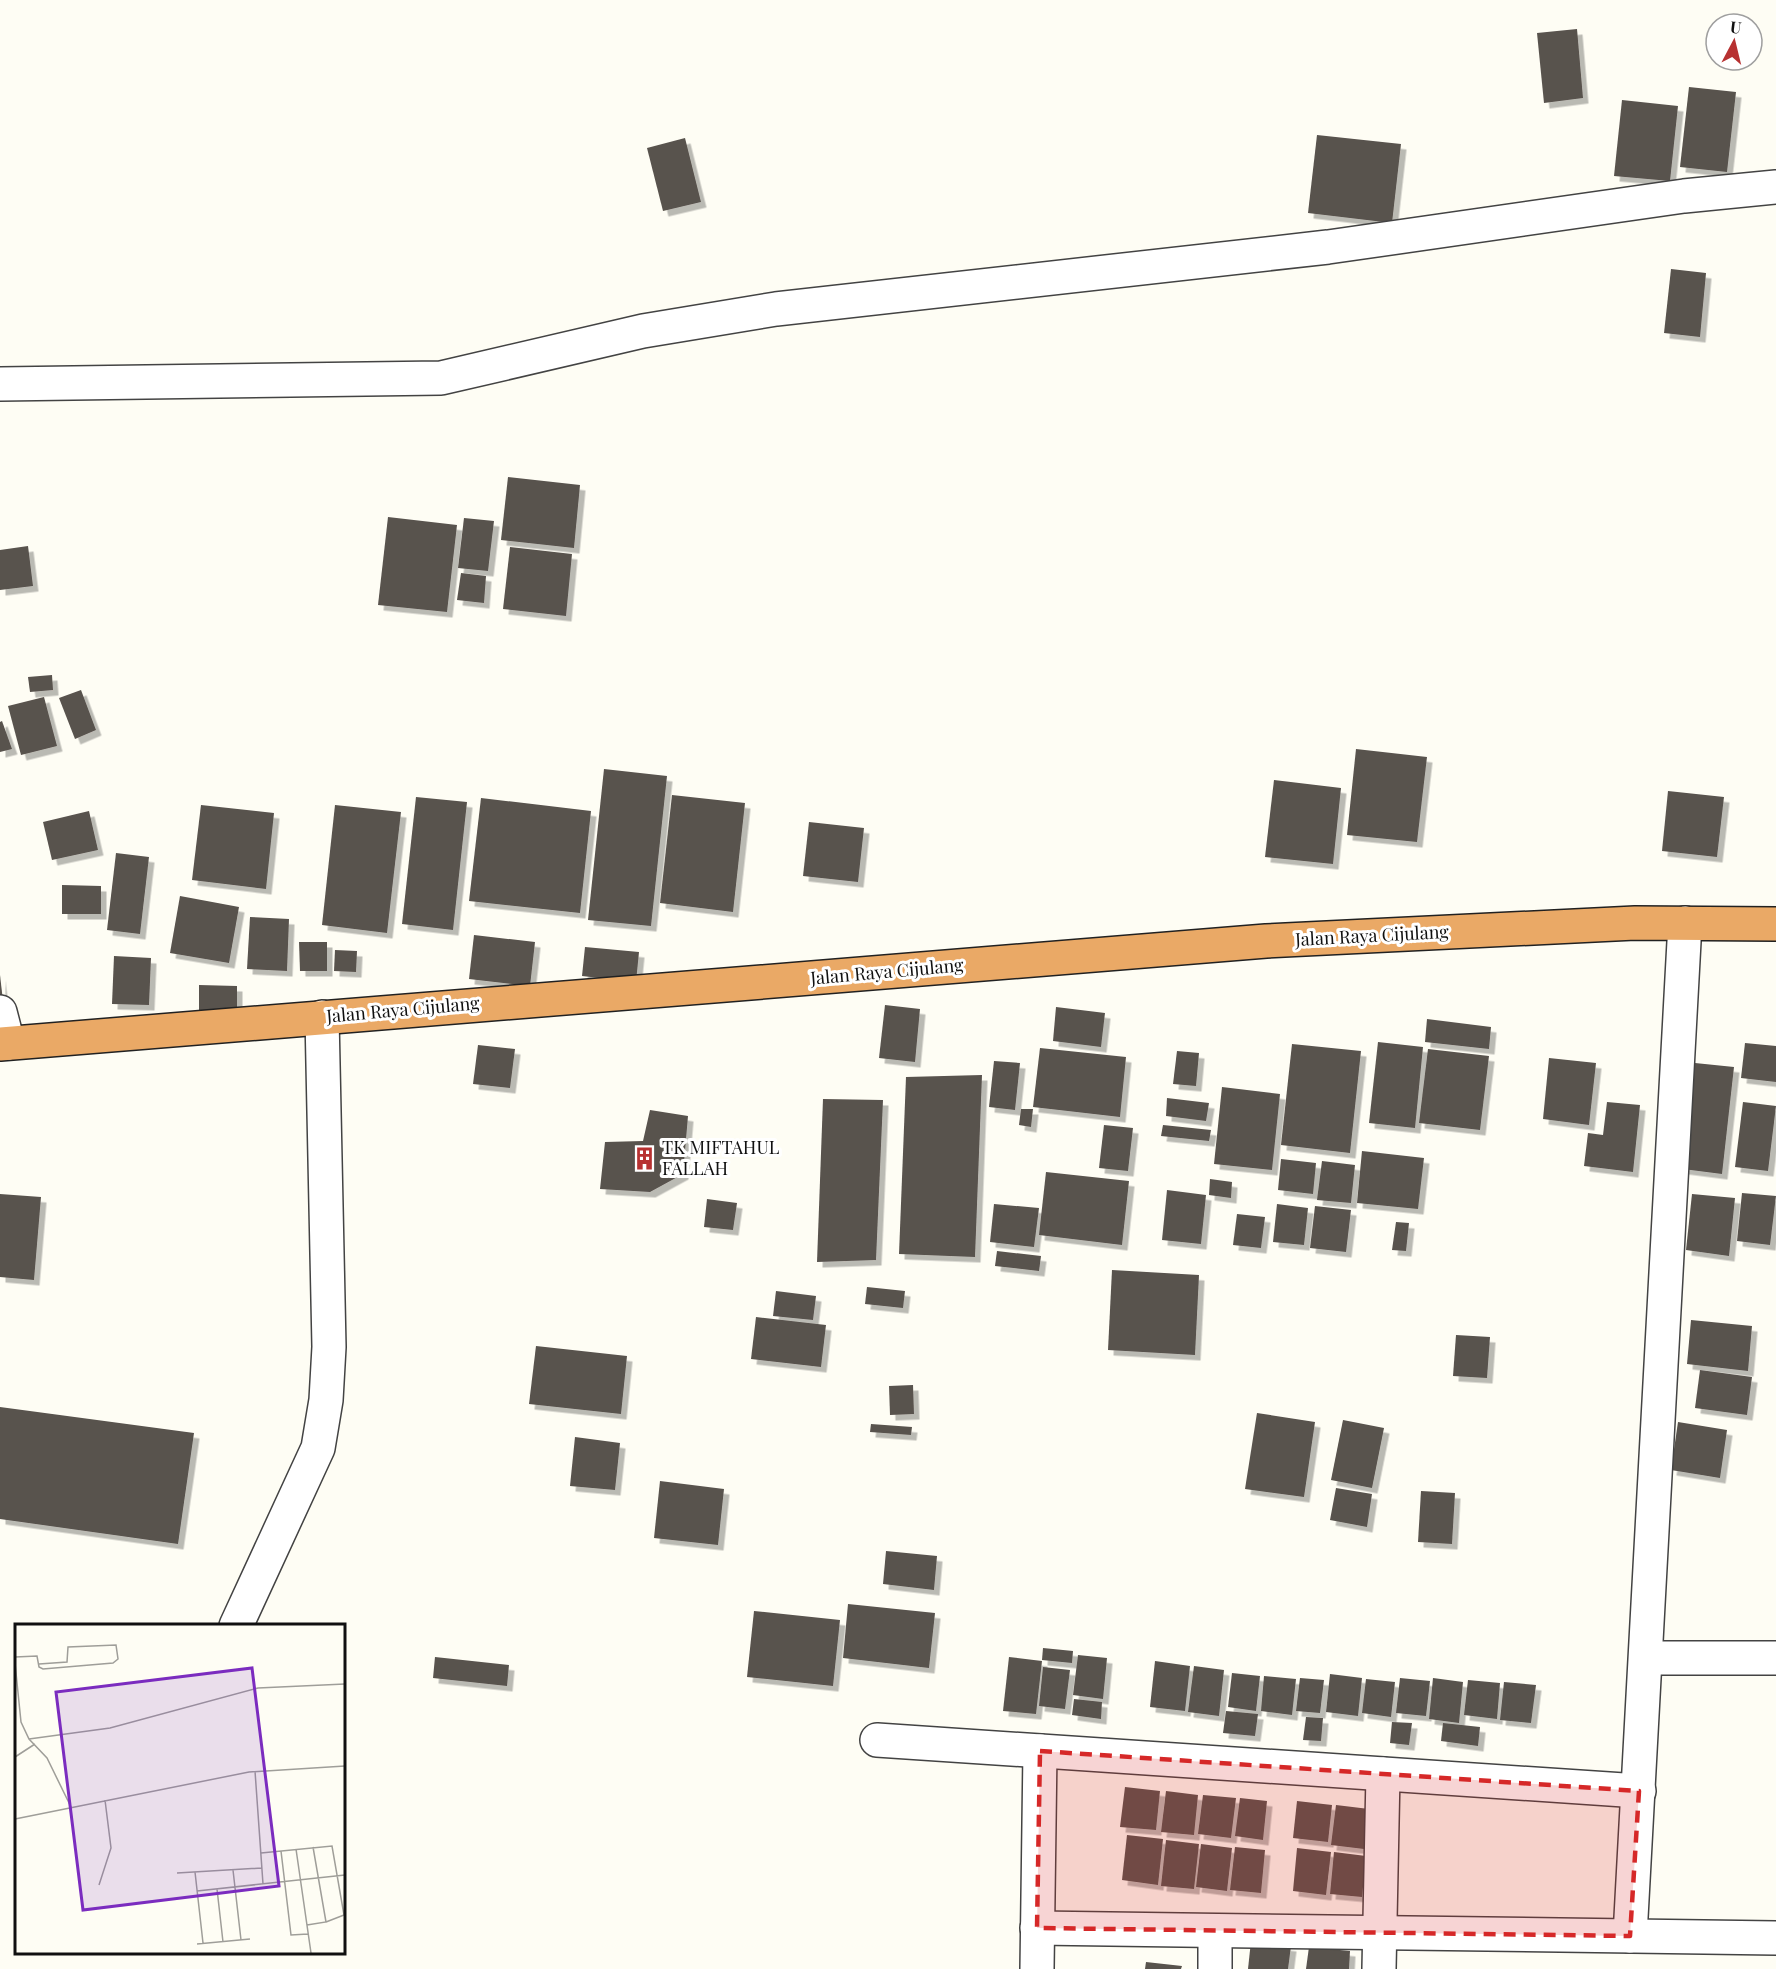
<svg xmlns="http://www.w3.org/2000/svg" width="1776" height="1969" font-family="'Playfair Display',serif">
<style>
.building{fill:#58524d;filter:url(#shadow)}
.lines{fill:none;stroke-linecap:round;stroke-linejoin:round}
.minor-casing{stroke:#434343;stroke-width:36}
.highway-casing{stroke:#212121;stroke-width:36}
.minor{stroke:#fff;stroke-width:33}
.highway{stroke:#eaa966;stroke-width:33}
.marked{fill:#d62828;fill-opacity:0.2;stroke:#d62828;stroke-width:4.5;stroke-dasharray:12 8;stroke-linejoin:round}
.labels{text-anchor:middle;stroke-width:6;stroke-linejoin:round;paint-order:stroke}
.street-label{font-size:18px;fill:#101010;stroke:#fff}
.poi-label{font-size:18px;fill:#101010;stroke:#fff;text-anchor:start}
.inset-road{fill:none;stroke:#9f9e99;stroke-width:1.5}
.view{fill:#7b2cbf;fill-opacity:0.15;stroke:#7b2cbf;stroke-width:3}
.inset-edge{fill:none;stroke:#101010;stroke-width:3}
</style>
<defs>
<filter id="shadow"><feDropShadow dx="5.5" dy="5.5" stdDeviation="0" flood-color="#0004"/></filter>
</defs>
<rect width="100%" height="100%" fill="#fefdf4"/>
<g class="building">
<path d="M 1577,29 L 1583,98 L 1544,103 L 1537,33 Z"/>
<path d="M 1689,87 L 1736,92 L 1727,172 L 1680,167 Z"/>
<path d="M 1622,100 L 1678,106 L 1670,181 L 1614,176 Z"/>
<path d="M 1317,135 L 1401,144 L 1392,223 L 1308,213 Z"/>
<path d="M 685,138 L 701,202 L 663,211 L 647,148 Z"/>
<path d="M 1671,269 L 1706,273 L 1700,337 L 1664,333 Z"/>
<path d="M 508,477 L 580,485 L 574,548 L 501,540 Z"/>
<path d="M 388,517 L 457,525 L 447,612 L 378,605 Z"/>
<path d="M 464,518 L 494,521 L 488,571 L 458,568 Z"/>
<path d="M 28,546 L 33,586 L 0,590 L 0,550 Z"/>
<path d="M 510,547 L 572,554 L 566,616 L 503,609 Z"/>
<path d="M 461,573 L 486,576 L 484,603 L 457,600 Z"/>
<path d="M 52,675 L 53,690 L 30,692 L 28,677 Z"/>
<path d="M 81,690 L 96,730 L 75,739 L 59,698 Z"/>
<path d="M 44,697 L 57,746 L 21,755 L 8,706 Z"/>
<path d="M 2,721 L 12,749 L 0,752 L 0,722 Z"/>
<path d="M 1356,749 L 1427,757 L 1417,842 L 1347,835 Z"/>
<path d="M 604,769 L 667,776 L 651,926 L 588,920 Z"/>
<path d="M 1274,780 L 1341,788 L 1333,864 L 1265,857 Z"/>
<path d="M 1668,791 L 1724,797 L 1717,857 L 1662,851 Z"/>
<path d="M 672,795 L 745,803 L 733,912 L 660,903 Z"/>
<path d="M 416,797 L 467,802 L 453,930 L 402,924 Z"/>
<path d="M 481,798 L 591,811 L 580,913 L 469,901 Z"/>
<path d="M 201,805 L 274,813 L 266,889 L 192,880 Z"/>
<path d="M 335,805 L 401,812 L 387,933 L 322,925 Z"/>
<path d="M 89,811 L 98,850 L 52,860 L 43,822 Z"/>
<path d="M 809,822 L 864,828 L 858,882 L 803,876 Z"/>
<path d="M 116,853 L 149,857 L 140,934 L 107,930 Z"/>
<path d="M 62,885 L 101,886 L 101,914 L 62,914 Z"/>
<path d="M 180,896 L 239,907 L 229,963 L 170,953 Z"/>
<path d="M 250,917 L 289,919 L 287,971 L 247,969 Z"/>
<path d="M 474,935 L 535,942 L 530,986 L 469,979 Z"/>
<path d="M 299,942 L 327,942 L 327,971 L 300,971 Z"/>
<path d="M 585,947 L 639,952 L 636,982 L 582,976 Z"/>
<path d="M 335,950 L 357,951 L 356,972 L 334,971 Z"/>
<path d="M 114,956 L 151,958 L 149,1005 L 112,1004 Z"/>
<path d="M 0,975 L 3,1001 L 0,1001 Z"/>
<path d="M 199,985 L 237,986 L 237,1012 L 199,1012 Z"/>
<path d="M 885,1005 L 920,1009 L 915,1062 L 879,1058 Z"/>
<path d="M 1056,1007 L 1105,1013 L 1101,1047 L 1053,1041 Z"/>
<path d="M 1427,1019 L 1491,1027 L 1489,1049 L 1425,1042 Z"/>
<path d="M 1378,1042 L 1423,1047 L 1415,1128 L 1369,1123 Z"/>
<path d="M 1745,1043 L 1776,1046 L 1776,1082 L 1741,1078 Z"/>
<path d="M 1292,1044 L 1361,1051 L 1350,1153 L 1281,1145 Z"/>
<path d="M 478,1045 L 515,1049 L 510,1088 L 473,1084 Z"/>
<path d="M 1040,1048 L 1126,1057 L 1120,1117 L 1033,1107 Z"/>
<path d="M 1428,1049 L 1489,1056 L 1480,1130 L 1419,1123 Z"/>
<path d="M 1177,1051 L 1199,1053 L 1196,1086 L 1173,1084 Z"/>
<path d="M 1549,1058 L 1596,1063 L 1589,1125 L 1543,1119 Z"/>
<path d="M 994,1061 L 1020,1063 L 1015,1110 L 989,1107 Z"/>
<path d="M 1695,1063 L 1734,1067 L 1722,1174 L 1683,1169 Z"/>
<path d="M 982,1075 L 975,1257 L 899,1254 L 906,1077 Z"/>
<path d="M 1222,1087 L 1280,1094 L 1272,1170 L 1214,1164 Z"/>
<path d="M 1167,1098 L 1209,1103 L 1206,1121 L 1166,1116 Z"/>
<path d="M 823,1099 L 883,1100 L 876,1260 L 817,1262 Z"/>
<path d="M 1607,1102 L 1640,1105 L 1633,1172 L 1584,1166 L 1588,1133 L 1603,1135 Z"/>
<path d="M 1743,1102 L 1776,1106 L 1768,1171 L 1735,1167 Z"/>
<path d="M 1021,1109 L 1033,1109 L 1031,1127 L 1019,1125 Z"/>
<path d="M 650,1110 L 688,1116 L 683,1174 L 650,1192 L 600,1189 L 605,1142 L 643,1141 Z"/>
<path d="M 1104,1125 L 1133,1128 L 1128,1171 L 1099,1168 Z"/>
<path d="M 1163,1125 L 1211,1130 L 1209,1141 L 1161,1136 Z"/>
<path d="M 1362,1151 L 1424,1158 L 1418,1209 L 1357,1203 Z"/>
<path d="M 1281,1159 L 1316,1163 L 1313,1194 L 1278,1190 Z"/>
<path d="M 1322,1161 L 1355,1165 L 1351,1203 L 1317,1200 Z"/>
<path d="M 1046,1172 L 1129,1181 L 1122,1245 L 1039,1235 Z"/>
<path d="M 1210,1179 L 1232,1182 L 1231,1198 L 1209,1195 Z"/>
<path d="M 1167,1190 L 1206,1195 L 1201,1244 L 1162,1240 Z"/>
<path d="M 1742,1193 L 1776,1196 L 1770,1245 L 1737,1241 Z"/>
<path d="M 0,1194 L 41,1197 L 34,1280 L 0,1277 Z"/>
<path d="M 1692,1194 L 1735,1198 L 1729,1256 L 1686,1250 Z"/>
<path d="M 707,1199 L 737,1203 L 733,1230 L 704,1227 Z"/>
<path d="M 994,1204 L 1039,1208 L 1034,1247 L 990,1242 Z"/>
<path d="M 1277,1204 L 1308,1208 L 1304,1245 L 1273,1242 Z"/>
<path d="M 1315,1206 L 1351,1210 L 1346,1252 L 1310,1248 Z"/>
<path d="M 1237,1214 L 1265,1217 L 1261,1248 L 1233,1245 Z"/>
<path d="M 1396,1222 L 1409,1223 L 1406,1251 L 1392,1250 Z"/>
<path d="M 997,1251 L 1041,1256 L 1039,1271 L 995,1266 Z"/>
<path d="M 1112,1270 L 1199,1275 L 1195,1355 L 1108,1350 Z"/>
<path d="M 867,1287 L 905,1291 L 903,1308 L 865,1304 Z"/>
<path d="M 776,1291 L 816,1296 L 813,1320 L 773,1316 Z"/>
<path d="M 756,1317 L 826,1325 L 821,1367 L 751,1359 Z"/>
<path d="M 1691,1320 L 1752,1326 L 1748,1371 L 1687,1364 Z"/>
<path d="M 1456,1335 L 1490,1337 L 1487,1378 L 1453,1376 Z"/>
<path d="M 536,1346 L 627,1356 L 621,1414 L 529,1404 Z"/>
<path d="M 1700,1370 L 1752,1377 L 1747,1415 L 1695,1408 Z"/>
<path d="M 913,1385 L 914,1414 L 890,1415 L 889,1386 Z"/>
<path d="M 0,1407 L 194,1433 L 178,1544 L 0,1519 Z"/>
<path d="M 1257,1413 L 1315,1422 L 1304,1497 L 1245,1489 Z"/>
<path d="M 1343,1420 L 1384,1428 L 1372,1488 L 1331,1480 Z"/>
<path d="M 1678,1422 L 1727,1430 L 1720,1478 L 1671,1470 Z"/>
<path d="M 871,1424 L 912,1427 L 911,1435 L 870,1432 Z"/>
<path d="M 575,1437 L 620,1443 L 615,1490 L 570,1486 Z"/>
<path d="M 660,1481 L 724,1489 L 718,1545 L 654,1538 Z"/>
<path d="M 1336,1488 L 1372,1494 L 1367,1527 L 1330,1520 Z"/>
<path d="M 1421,1491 L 1455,1493 L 1452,1544 L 1418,1542 Z"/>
<path d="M 886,1551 L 937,1556 L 934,1590 L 883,1584 Z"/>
<path d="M 848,1604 L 935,1613 L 929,1668 L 843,1658 Z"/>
<path d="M 754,1611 L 840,1620 L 833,1686 L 747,1677 Z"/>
<path d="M 1043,1648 L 1073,1651 L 1072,1663 L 1042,1660 Z"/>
<path d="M 1078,1655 L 1107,1658 L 1103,1699 L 1073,1695 Z"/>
<path d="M 435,1657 L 509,1665 L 507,1686 L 433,1678 Z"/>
<path d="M 1009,1657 L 1042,1661 L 1036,1714 L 1003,1711 Z"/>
<path d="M 1155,1661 L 1190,1666 L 1185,1711 L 1150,1707 Z"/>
<path d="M 1194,1666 L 1224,1670 L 1219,1716 L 1188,1712 Z"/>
<path d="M 1043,1667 L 1070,1670 L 1065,1709 L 1039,1706 Z"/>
<path d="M 1232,1673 L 1260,1676 L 1256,1711 L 1228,1707 Z"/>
<path d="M 1330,1674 L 1362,1678 L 1358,1716 L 1326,1712 Z"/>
<path d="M 1264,1676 L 1296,1679 L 1292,1715 L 1261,1711 Z"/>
<path d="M 1300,1678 L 1324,1680 L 1320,1713 L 1296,1711 Z"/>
<path d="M 1400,1678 L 1430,1681 L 1426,1716 L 1396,1713 Z"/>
<path d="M 1433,1678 L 1463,1682 L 1459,1723 L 1429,1719 Z"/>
<path d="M 1366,1679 L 1395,1682 L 1391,1717 L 1362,1713 Z"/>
<path d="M 1468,1680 L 1500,1683 L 1497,1719 L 1464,1715 Z"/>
<path d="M 1504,1682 L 1536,1685 L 1531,1723 L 1500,1720 Z"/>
<path d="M 1074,1699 L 1102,1702 L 1101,1719 L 1072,1715 Z"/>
<path d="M 1226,1711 L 1258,1714 L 1255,1736 L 1223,1733 Z"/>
<path d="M 1306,1717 L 1323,1718 L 1321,1741 L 1303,1740 Z"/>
<path d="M 1392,1722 L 1412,1723 L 1409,1745 L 1390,1743 Z"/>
<path d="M 1443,1723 L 1480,1727 L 1478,1746 L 1441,1741 Z"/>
<path d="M 1125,1787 L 1160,1791 L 1156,1830 L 1120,1827 Z"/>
<path d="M 1166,1791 L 1198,1795 L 1194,1835 L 1161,1832 Z"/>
<path d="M 1203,1795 L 1236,1798 L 1231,1838 L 1198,1834 Z"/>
<path d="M 1240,1798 L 1267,1801 L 1263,1840 L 1235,1836 Z"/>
<path d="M 1297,1801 L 1332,1805 L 1328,1842 L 1293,1838 Z"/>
<path d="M 1336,1805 L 1369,1809 L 1364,1849 L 1331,1845 Z"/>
<path d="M 1127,1835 L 1163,1839 L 1158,1885 L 1122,1880 Z"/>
<path d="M 1166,1840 L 1199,1844 L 1194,1889 L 1161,1886 Z"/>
<path d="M 1201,1844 L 1232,1848 L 1227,1891 L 1196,1887 Z"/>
<path d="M 1235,1847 L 1265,1850 L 1261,1893 L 1230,1890 Z"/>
<path d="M 1297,1848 L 1331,1852 L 1326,1895 L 1293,1891 Z"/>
<path d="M 1334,1852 L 1366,1856 L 1362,1897 L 1330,1894 Z"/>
<path d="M 1251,1941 L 1291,1946 L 1288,1969 L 1248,1969 Z"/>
<path d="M 1309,1947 L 1350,1951 L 1349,1969 L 1306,1969 Z"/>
<path d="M 1146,1962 L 1182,1966 L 1181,1969 L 1145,1969 Z"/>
</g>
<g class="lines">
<defs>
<g id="minor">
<path d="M 0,384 L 441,378 L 643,331 L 776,309 L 1328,247 L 1684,196 L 1776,187"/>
<path d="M 0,1012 L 8,1043"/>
<path d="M 236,1626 L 318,1448 L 326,1400 L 329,1347 L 322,1017"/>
<path d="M 1646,1658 L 1776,1658"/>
<path d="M 877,1740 L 1639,1791"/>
<path d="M 1037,1928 L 1776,1938"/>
<path d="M 1215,1931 L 1215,1969"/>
<path d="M 1630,1936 L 1685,923"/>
<path d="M 1037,1969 L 1040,1751"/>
<path d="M 1379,1969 L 1383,1774"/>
</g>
<path id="highway" d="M 0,1044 L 1266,941 L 1635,923 L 1776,924"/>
</defs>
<use href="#minor" class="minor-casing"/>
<use href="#highway" class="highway-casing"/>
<use href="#minor" class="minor"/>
<use href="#highway" class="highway"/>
</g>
<path class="marked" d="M 1040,1751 L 1639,1791 L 1630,1936 L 1037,1928 Z"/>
<defs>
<symbol id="building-bare" viewBox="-9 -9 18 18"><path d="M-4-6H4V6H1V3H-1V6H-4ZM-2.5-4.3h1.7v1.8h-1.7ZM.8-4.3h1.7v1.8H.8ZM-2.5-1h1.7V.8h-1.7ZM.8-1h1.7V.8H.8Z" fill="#b73131" stroke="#fff" stroke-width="2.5" paint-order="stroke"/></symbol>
</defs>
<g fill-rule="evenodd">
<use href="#building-bare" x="628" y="1142" width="33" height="33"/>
</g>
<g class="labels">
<g class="street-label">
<text transform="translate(1372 936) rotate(-3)" y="6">Jalan Raya Cijulang</text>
<text transform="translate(887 972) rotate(-5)" y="6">Jalan Raya Cijulang</text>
<text transform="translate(403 1010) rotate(-5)" y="6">Jalan Raya Cijulang</text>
</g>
<g class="poi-label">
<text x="662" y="1154">TK MIFTAHUL<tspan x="662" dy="21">FALLAH</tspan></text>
</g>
</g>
<g transform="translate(15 1624)">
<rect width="330" height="330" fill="#fefdf4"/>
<path class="inset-road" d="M 0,33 L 22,32 L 24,43 L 28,45 L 98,39 L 103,35 L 101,21 L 53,23 L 52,38 L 24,40M 0,39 L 6,98 L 14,115 L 32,134 L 56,183M 14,115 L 95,104 L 243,64 L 330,60M 0,133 L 20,120M 240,147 L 248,260M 0,195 L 234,148 L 330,142M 281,225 L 296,329M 266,227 L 276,311 L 293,310M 246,229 L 317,222 L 329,291 L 311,298M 218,246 L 226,316M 180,248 L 188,319M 162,249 L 247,244M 84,261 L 96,224 L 90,176M 202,265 L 208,318M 182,267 L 330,251M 292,301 L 311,298 L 298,223M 182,320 L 235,315"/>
<path class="view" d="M 237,44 L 264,262 L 68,286 L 41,68 Z"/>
<rect width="330" height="330" class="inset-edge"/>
</g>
<g transform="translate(1734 42) rotate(7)"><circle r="28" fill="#ffffff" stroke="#9f9f9f" stroke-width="1.5"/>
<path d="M0-4.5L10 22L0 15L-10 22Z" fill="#b73131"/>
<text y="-9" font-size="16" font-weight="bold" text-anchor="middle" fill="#101010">U</text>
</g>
</svg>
